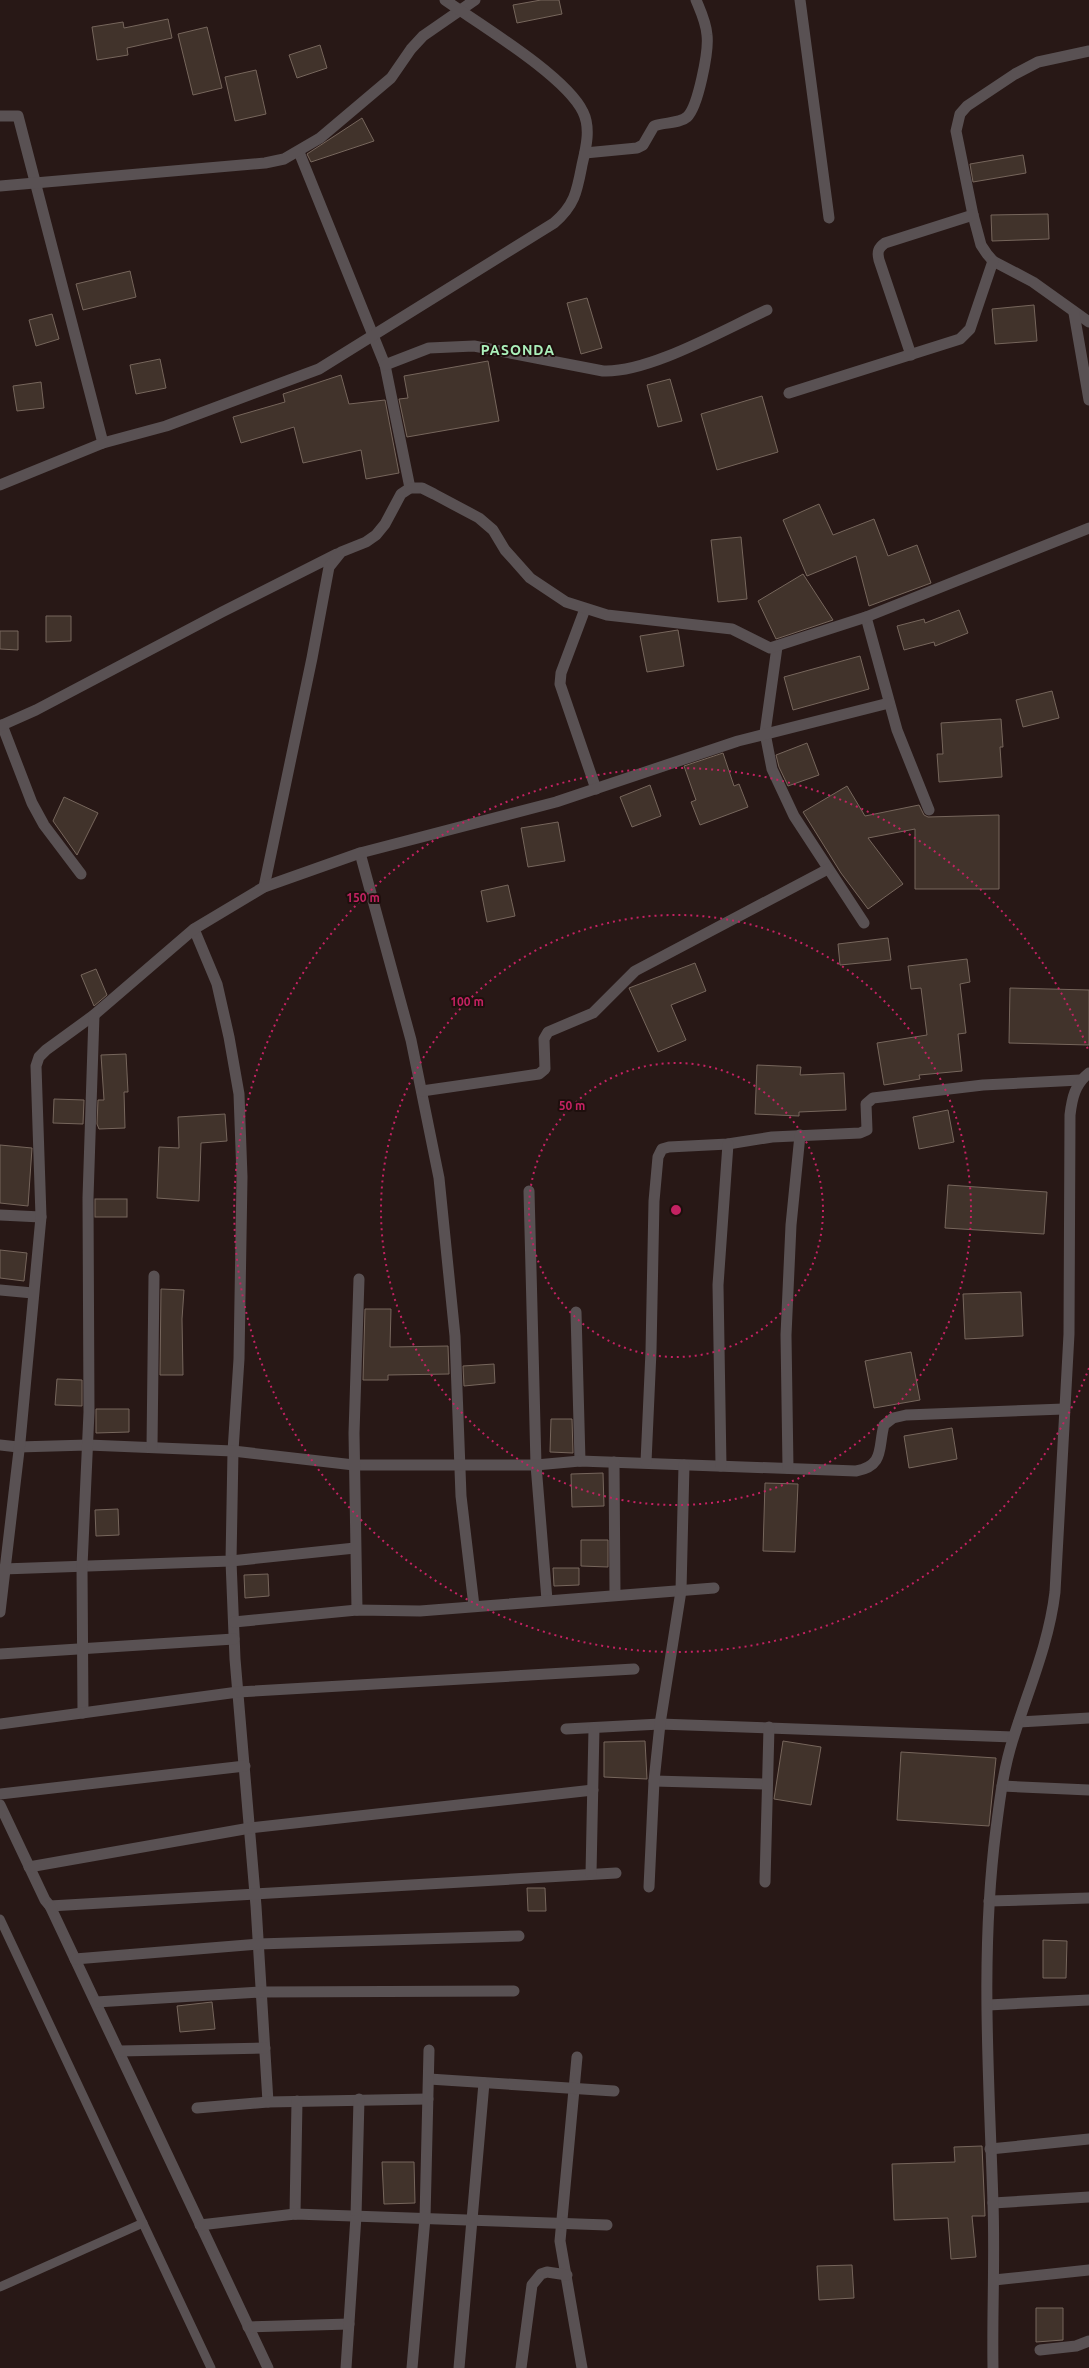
<svg xmlns="http://www.w3.org/2000/svg" width="1089" height="2368" font-family="Ubuntu,sans-serif">
<style>
.building{fill:#41332b;stroke:#76665c}
.lines{fill:none;stroke-linecap:round;stroke-linejoin:round}
.service{stroke:#595153;stroke-width:9}
.minor{stroke:#595153;stroke-width:11}
.ring{fill:none;stroke:#c42262;stroke-width:2;stroke-dasharray:2 4}
.labels{text-anchor:middle;stroke-width:4;stroke-linejoin:round;paint-order:stroke}
.district-label{font-size:14px;font-weight:bold;letter-spacing:1px;fill:#abf0bb;stroke:#1e0f0d}
.centre{fill:#c42262;stroke:#1e0f0d;stroke-width:2}
.ring-label{font-size:12px;text-anchor:middle;font-weight:bold;fill:#c42262;stroke:#1e0f0d;stroke-width:4;stroke-linejoin:round;paint-order:stroke}
</style>
<rect width="100%" height="100%" fill="#281816"/>
<g class="building">
<path d="M 541,0 L 559,0 L 562,14 L 517,23 L 513,5 Z"/>
<path d="M 168,19 L 172,38 L 127,48 L 128,55 L 97,60 L 92,27 L 123,22 L 124,28 Z"/>
<path d="M 207,27 L 222,88 L 193,95 L 178,34 Z"/>
<path d="M 320,45 L 327,68 L 297,78 L 289,55 Z"/>
<path d="M 256,70 L 266,114 L 235,121 L 225,77 Z"/>
<path d="M 362,118 L 374,141 L 311,162 L 307,154 Z"/>
<path d="M 1023,155 L 1026,173 L 973,182 L 970,164 Z"/>
<path d="M 1048,214 L 1049,239 L 992,241 L 991,215 Z"/>
<path d="M 130,271 L 136,297 L 83,310 L 76,284 Z"/>
<path d="M 587,298 L 602,348 L 581,354 L 567,303 Z"/>
<path d="M 1034,305 L 1037,341 L 995,344 L 992,309 Z"/>
<path d="M 52,314 L 59,339 L 36,346 L 29,320 Z"/>
<path d="M 160,359 L 166,388 L 136,394 L 130,365 Z"/>
<path d="M 488,361 L 499,421 L 407,437 L 399,399 L 408,398 L 404,376 Z"/>
<path d="M 341,375 L 349,404 L 385,400 L 399,473 L 366,479 L 361,450 L 303,463 L 294,427 L 241,443 L 233,417 L 285,402 L 283,394 Z"/>
<path d="M 670,379 L 682,421 L 658,427 L 647,385 Z"/>
<path d="M 41,382 L 44,408 L 17,411 L 13,386 Z"/>
<path d="M 762,396 L 778,452 L 717,470 L 701,414 Z"/>
<path d="M 819,504 L 833,535 L 874,519 L 888,556 L 917,545 L 931,583 L 869,606 L 856,556 L 807,576 L 783,520 Z"/>
<path d="M 741,537 L 747,599 L 718,602 L 711,540 Z"/>
<path d="M 803,574 L 833,620 L 776,639 L 758,601 Z"/>
<path d="M 959,610 L 968,633 L 935,646 L 934,642 L 904,650 L 897,626 L 924,619 L 925,623 Z"/>
<path d="M 46,616 L 71,616 L 71,641 L 46,642 Z"/>
<path d="M 678,630 L 684,666 L 647,672 L 640,636 Z"/>
<path d="M 0,631 L 18,631 L 18,650 L 0,649 Z"/>
<path d="M 860,656 L 869,689 L 793,710 L 784,677 Z"/>
<path d="M 1052,691 L 1059,718 L 1023,727 L 1016,700 Z"/>
<path d="M 1001,719 L 1003,747 L 1000,747 L 1002,777 L 939,782 L 937,754 L 943,754 L 941,723 Z"/>
<path d="M 807,743 L 819,775 L 788,786 L 779,767 L 776,755 Z"/>
<path d="M 723,753 L 734,786 L 739,784 L 748,807 L 700,825 L 691,802 L 696,800 L 684,766 Z"/>
<path d="M 650,785 L 661,816 L 632,827 L 620,797 Z"/>
<path d="M 847,786 L 865,816 L 919,805 L 924,815 L 928,817 L 999,815 L 999,889 L 915,889 L 915,829 L 868,838 L 903,884 L 868,909 L 841,873 L 803,812 Z"/>
<path d="M 64,797 L 98,813 L 77,855 L 53,821 Z"/>
<path d="M 558,822 L 565,861 L 528,867 L 521,828 Z"/>
<path d="M 508,885 L 515,916 L 487,922 L 481,891 Z"/>
<path d="M 888,938 L 891,960 L 840,965 L 838,944 Z"/>
<path d="M 967,959 L 970,982 L 960,984 L 966,1033 L 958,1034 L 962,1071 L 919,1075 L 920,1079 L 884,1085 L 877,1043 L 927,1035 L 921,988 L 911,989 L 908,966 Z"/>
<path d="M 695,963 L 706,991 L 671,1005 L 686,1040 L 658,1052 L 629,988 Z"/>
<path d="M 96,969 L 107,995 L 94,1006 L 81,975 Z"/>
<path d="M 1010,988 L 1089,990 L 1089,1045 L 1009,1043 Z"/>
<path d="M 126,1054 L 128,1092 L 124,1092 L 125,1128 L 99,1129 L 97,1124 L 98,1100 L 104,1100 L 101,1055 Z"/>
<path d="M 757,1065 L 801,1067 L 800,1075 L 844,1073 L 846,1110 L 799,1112 L 799,1116 L 755,1114 Z"/>
<path d="M 54,1099 L 84,1100 L 83,1124 L 53,1123 Z"/>
<path d="M 948,1110 L 954,1142 L 919,1149 L 913,1117 Z"/>
<path d="M 225,1114 L 227,1141 L 201,1143 L 199,1201 L 157,1198 L 159,1147 L 179,1148 L 178,1117 Z"/>
<path d="M 0,1145 L 32,1148 L 28,1206 L 0,1203 Z"/>
<path d="M 948,1185 L 1047,1192 L 1044,1234 L 945,1228 Z"/>
<rect x="95" y="1199" width="32" height="18"/>
<path d="M 0,1250 L 27,1253 L 24,1281 L 0,1278 Z"/>
<path d="M 161,1289 L 184,1290 L 182,1319 L 183,1375 L 160,1375 Z"/>
<path d="M 1021,1292 L 1023,1336 L 965,1339 L 963,1294 Z"/>
<path d="M 365,1309 L 391,1309 L 390,1347 L 448,1346 L 449,1374 L 388,1375 L 388,1380 L 363,1380 Z"/>
<path d="M 911,1352 L 920,1400 L 874,1408 L 865,1361 Z"/>
<path d="M 494,1364 L 495,1383 L 464,1386 L 463,1366 Z"/>
<path d="M 57,1379 L 82,1380 L 82,1406 L 55,1405 Z"/>
<path d="M 96,1409 L 129,1409 L 129,1432 L 96,1433 Z"/>
<path d="M 551,1419 L 572,1419 L 573,1453 L 550,1452 Z"/>
<path d="M 952,1428 L 957,1459 L 909,1468 L 904,1436 Z"/>
<path d="M 603,1473 L 604,1506 L 572,1507 L 571,1474 Z"/>
<path d="M 765,1483 L 798,1484 L 795,1552 L 763,1551 Z"/>
<path d="M 118,1509 L 119,1535 L 96,1536 L 95,1510 Z"/>
<path d="M 581,1540 L 608,1540 L 608,1567 L 581,1566 Z"/>
<path d="M 553,1568 L 579,1568 L 579,1585 L 554,1586 Z"/>
<path d="M 268,1574 L 269,1596 L 245,1598 L 244,1575 Z"/>
<path d="M 645,1741 L 647,1779 L 604,1777 L 604,1742 Z"/>
<path d="M 783,1741 L 821,1747 L 811,1805 L 774,1799 Z"/>
<path d="M 901,1752 L 996,1758 L 989,1826 L 897,1820 Z"/>
<path d="M 527,1888 L 545,1888 L 546,1911 L 528,1911 Z"/>
<path d="M 1043,1940 L 1067,1941 L 1066,1978 L 1043,1978 Z"/>
<path d="M 212,2002 L 215,2029 L 180,2032 L 177,2006 Z"/>
<path d="M 982,2146 L 985,2216 L 972,2216 L 976,2257 L 951,2259 L 948,2218 L 894,2220 L 892,2164 L 955,2162 L 954,2147 Z"/>
<path d="M 382,2162 L 414,2162 L 415,2203 L 384,2204 Z"/>
<path d="M 852,2265 L 854,2298 L 819,2300 L 817,2266 Z"/>
<path d="M 1036,2308 L 1063,2308 L 1063,2340 L 1036,2342 Z"/>
</g>
<g class="lines">
<g class="service">
<path d="M 0,1919 L 211,2368"/>
<path d="M 0,2287 L 143,2223"/>
</g>
<g class="minor">
<path d="M 800,0 L 829,218"/>
<path d="M 1089,51 L 1038,62 L 1015,74 L 967,106 L 960,114 L 956,131 L 973,215 L 981,245 L 987,254 L 993,261 L 1033,282 L 1089,322"/>
<path d="M 0,116 L 18,116 L 103,443"/>
<path d="M 299,152 L 385,365 L 410,488"/>
<path d="M 585,153 L 637,148 L 643,145 L 654,126 C 664,122 679,124 687,117 C 698,107 709,51 707,35 C 706,22 701,12 696,0"/>
<path d="M 0,186 L 265,163 L 284,159 L 320,138 L 391,78 L 411,49 L 423,36 L 475,0"/>
<path d="M 1074,313 L 1089,400"/>
<path d="M 911,355 L 879,260 C 877,252 878,248 885,243 L 973,215"/>
<path d="M 385,365 L 429,348 L 474,346 L 603,371 C 649,373 723,330 767,310"/>
<path d="M 789,393 L 960,339 L 970,329 L 993,261"/>
<path d="M 0,485 L 103,443 L 166,426 L 319,369 L 554,223 C 575,205 577,191 582,165 C 586,148 591,128 583,112 C 566,76 479,24 445,0"/>
<path d="M 585,609 L 561,673 L 560,684 L 596,789"/>
<path d="M 866,617 L 897,730 L 929,810"/>
<path d="M 777,647 L 765,733 L 772,769 L 794,816 L 864,923"/>
<path d="M 2,725 L 32,803 L 44,825 L 81,874"/>
<path d="M 0,726 L 36,710 L 222,612 L 337,554"/>
<path d="M 360,853 L 411,1040 L 439,1178 L 455,1336 L 461,1496 L 474,1606"/>
<path d="M 264,887 L 312,658 L 329,567 L 341,552 L 366,542 L 376,535 L 385,524 L 401,494 L 410,488 L 422,488 L 434,494 L 479,518 L 493,530 L 505,550 L 530,578 L 566,602 L 607,615 L 732,629 L 770,648 L 866,617 L 1089,528"/>
<path d="M 194,929 L 217,984 L 229,1037 L 239,1094 L 242,1177 L 239,1359 L 233,1451 L 231,1561 L 235,1659 L 256,1906 L 268,2102"/>
<path d="M 422,1091 L 539,1074 L 545,1069 L 544,1039 L 548,1032 L 593,1013 L 635,971 L 828,869"/>
<path d="M 529,1191 L 536,1465 L 547,1600"/>
<path d="M 0,1215 L 41,1217"/>
<path d="M 0,1290 L 33,1293"/>
<path d="M 576,1312 L 580,1461"/>
<path d="M 0,1445 L 18,1447 L 88,1445 L 233,1451 L 354,1465 L 536,1465 L 580,1461 L 856,1471 C 885,1466 878,1447 884,1425 L 893,1418 L 906,1415 L 1064,1409"/>
<path d="M 152,1447 L 154,1276"/>
<path d="M 614,1462 L 615,1594"/>
<path d="M 646,1462 L 651,1351 L 654,1201 L 658,1157 L 662,1149 L 669,1147 L 728,1144 L 772,1137 L 860,1133 L 867,1130 L 866,1104 L 873,1098 L 983,1085 L 1080,1080"/>
<path d="M 721,1466 L 718,1285 L 728,1144"/>
<path d="M 788,1468 L 786,1335 L 791,1225 L 800,1135"/>
<path d="M 3,1569 L 231,1561 L 355,1548"/>
<path d="M 357,1610 L 354,1433 L 359,1279"/>
<path d="M 0,1612 L 20,1442 L 41,1217 L 36,1066 L 39,1057 L 46,1050 L 94,1015 L 194,929 L 264,887 L 360,853 L 556,802 L 738,741 L 889,703"/>
<path d="M 234,1622 L 357,1610 L 420,1611 L 714,1588"/>
<path d="M 0,1654 L 234,1639"/>
<path d="M 83,1713 L 82,1566 L 89,1412 L 88,1198 L 94,1015"/>
<path d="M 1019,1722 L 1089,1718"/>
<path d="M 0,1724 L 238,1692 L 634,1669"/>
<path d="M 566,1729 L 660,1724 L 1013,1737"/>
<path d="M 654,1781 L 767,1784"/>
<path d="M 1002,1786 L 1089,1790"/>
<path d="M 0,1794 L 245,1766"/>
<path d="M 0,1805 L 45,1900 L 50,1906 L 616,1873"/>
<path d="M 29,1867 L 250,1828 L 593,1790"/>
<path d="M 591,1874 L 594,1728"/>
<path d="M 765,1882 L 769,1727"/>
<path d="M 649,1887 L 654,1781 L 660,1724 L 681,1591 L 684,1465"/>
<path d="M 989,1901 L 1089,1898"/>
<path d="M 50,1906 L 268,2368"/>
<path d="M 75,1959 L 258,1944 L 519,1936"/>
<path d="M 96,2002 L 262,1992 L 514,1991"/>
<path d="M 988,2005 L 1089,2000"/>
<path d="M 119,2051 L 265,2048"/>
<path d="M 577,2057 L 560,2241 L 582,2368"/>
<path d="M 429,2079 L 614,2091"/>
<path d="M 197,2108 L 268,2102 L 428,2099"/>
<path d="M 990,2149 L 1089,2139"/>
<path d="M 993,2203 L 1089,2197"/>
<path d="M 295,2214 L 297,2101"/>
<path d="M 200,2225 L 295,2214 L 607,2225"/>
<path d="M 994,2280 L 1089,2270"/>
<path d="M 248,2327 L 349,2324"/>
<path d="M 1040,2350 L 1076,2346 L 1089,2341"/>
<path d="M 346,2368 L 356,2216 L 359,2099"/>
<path d="M 412,2368 L 425,2218 L 429,2050"/>
<path d="M 459,2368 L 484,2083"/>
<path d="M 521,2368 L 532,2285 L 541,2274 L 547,2272 L 567,2275"/>
<path d="M 993,2368 C 992,2313 995,2258 993,2203 C 989,2078 980,1953 996,1829 C 1000,1797 1004,1766 1014,1736 C 1029,1688 1049,1643 1055,1592 L 1069,1334 L 1070,1115 C 1072,1098 1075,1084 1089,1073"/>
</g>
</g>
<g class="ring">
<circle cx="676" cy="1210" r="147"/>
<circle cx="676" cy="1210" r="295"/>
<path d="M1089 1368A442 442 0 1 1 1089 1052"/>
</g>
<g class="labels">
<g class="district-label">
<text x="518" y="355">PASONDA</text>
</g>
</g>
<circle cx="676" cy="1210" r="6" class="centre"/>
<g class="ring-label">
<text x="363" y="902">150 m</text>
<text x="467" y="1006">100 m</text>
<text x="572" y="1110">50 m</text>
</g>
</svg>
